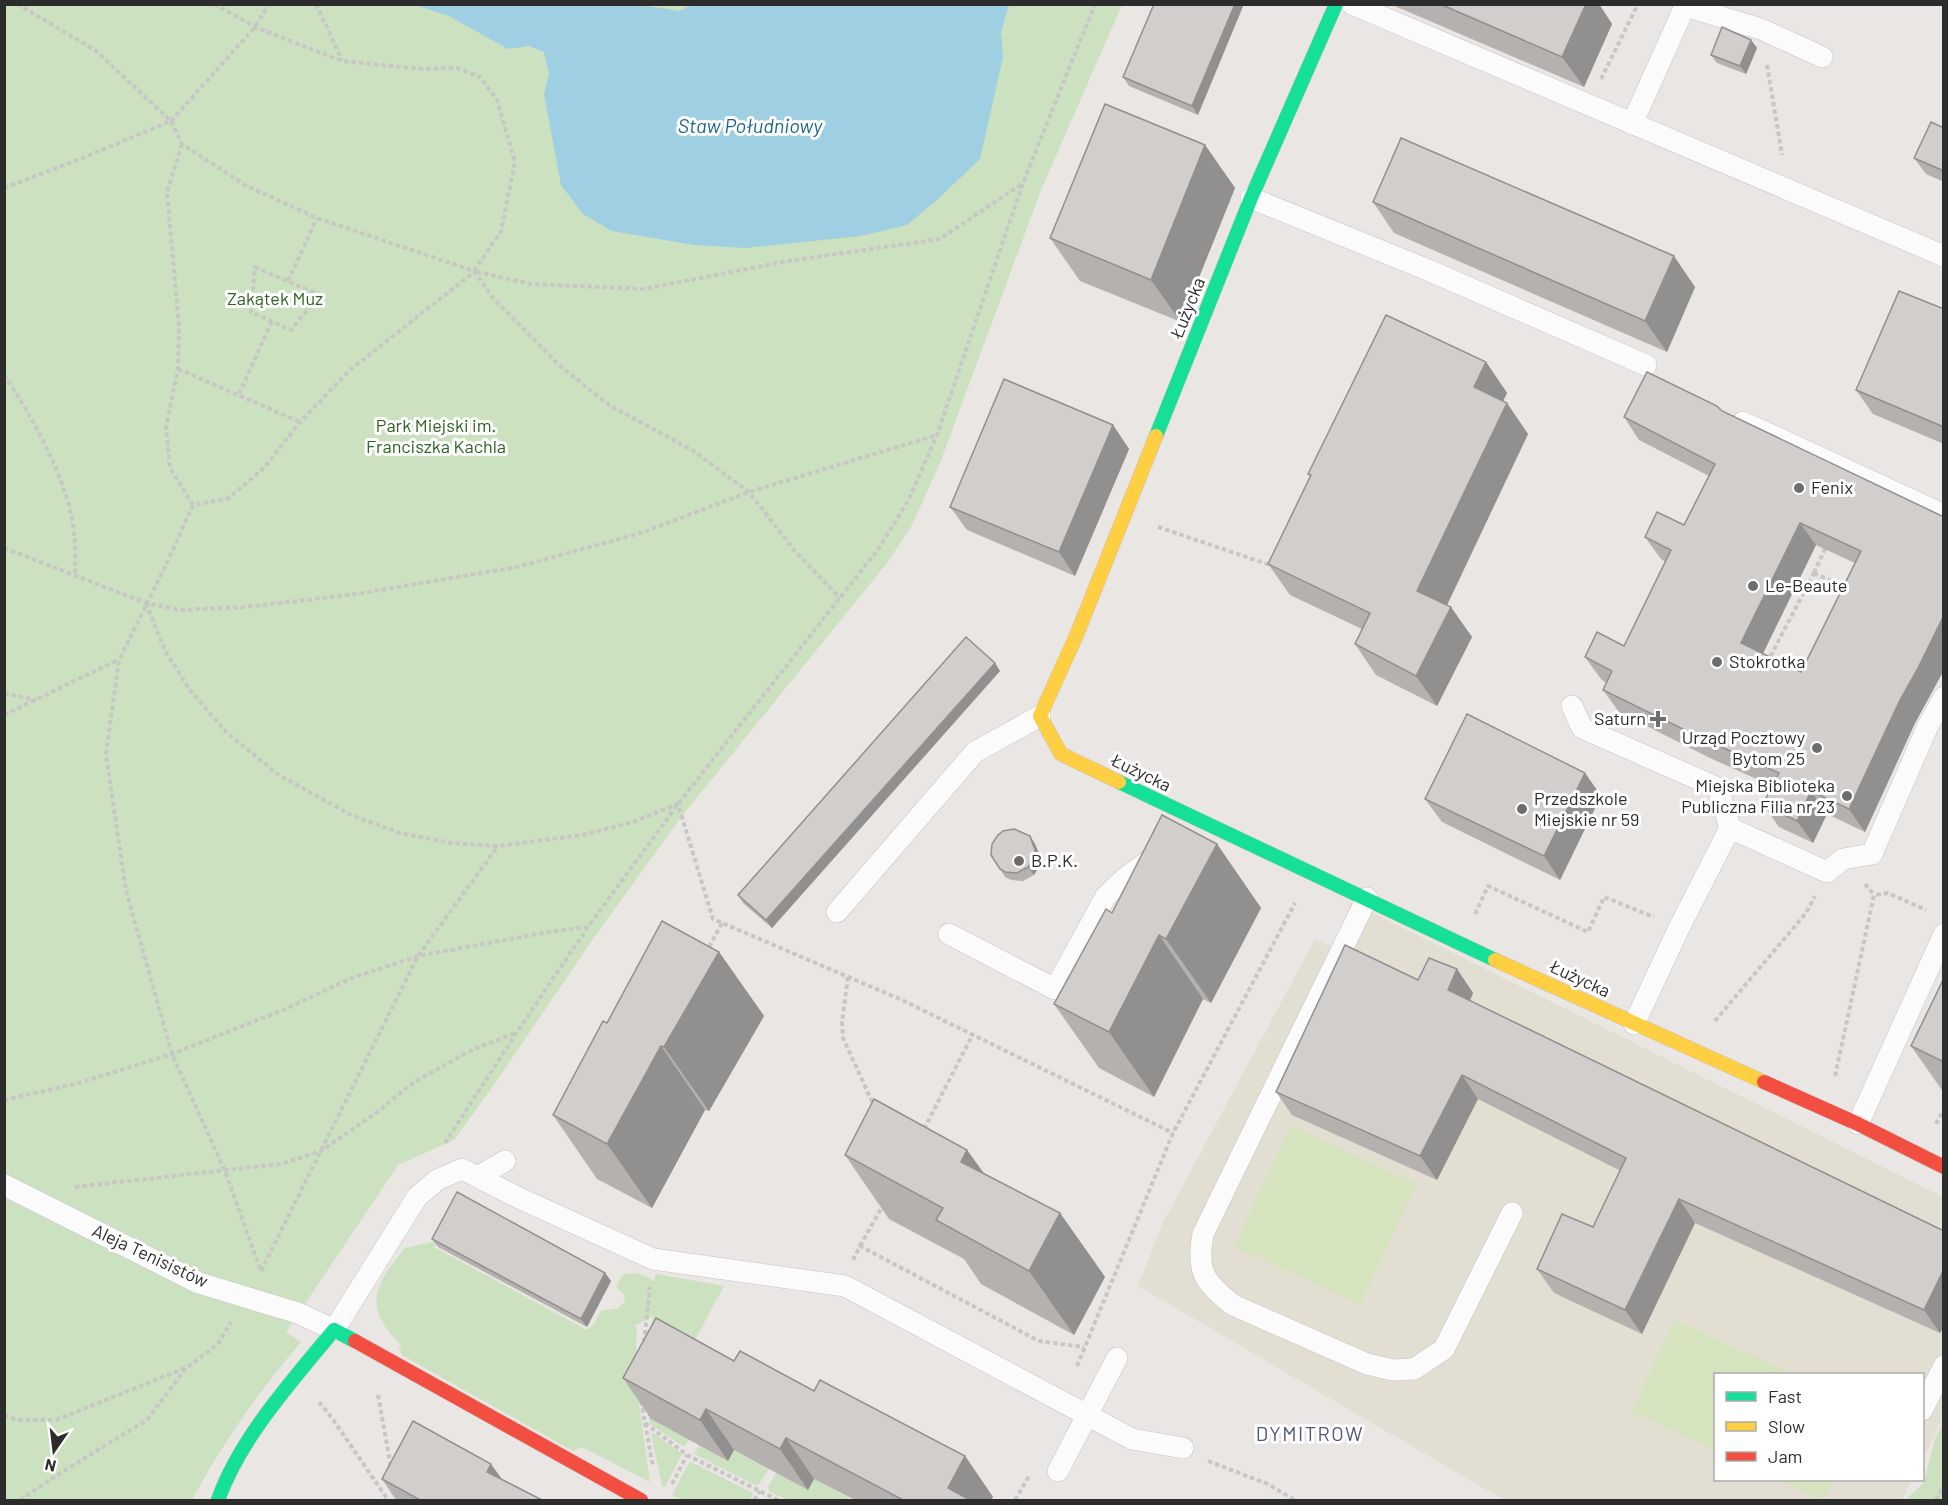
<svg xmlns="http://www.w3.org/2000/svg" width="1948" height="1505" font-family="Barlow,sans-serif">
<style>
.education{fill:#e3ded2}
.green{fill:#cce1bf}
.pitch{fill:#d5e4be}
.water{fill:#9ecfe3}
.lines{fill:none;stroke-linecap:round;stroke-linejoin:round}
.lane-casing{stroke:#c6c4c5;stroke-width:22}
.fast-casing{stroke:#c6c4c5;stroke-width:15}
.slow-casing{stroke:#c6c4c5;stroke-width:15}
.jam-casing{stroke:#c6c4c5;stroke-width:15}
.path{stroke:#c7c7c6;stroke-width:4;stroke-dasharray:4.5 3;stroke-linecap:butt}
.lane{stroke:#fcfbfb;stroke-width:21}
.fast{stroke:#16e098;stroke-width:14}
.slow{stroke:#ffcf43;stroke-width:14}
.jam{stroke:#f24e42;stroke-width:14}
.wall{fill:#b4b1af;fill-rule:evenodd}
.shaded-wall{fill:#92908f}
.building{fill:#d1cecc;stroke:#92908f;stroke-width:1.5;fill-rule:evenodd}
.poi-dot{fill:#6e6d6c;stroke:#fff;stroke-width:2}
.labels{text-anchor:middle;stroke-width:6;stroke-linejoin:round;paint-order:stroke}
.park-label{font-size:18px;fill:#2e6222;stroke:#fff}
.street-label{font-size:18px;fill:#2c2c2c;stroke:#fff}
.poi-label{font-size:18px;fill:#2c2c2c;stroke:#fff;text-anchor:start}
.water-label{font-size:20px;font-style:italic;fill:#1b6590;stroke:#fff}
.neighbourhood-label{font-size:20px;letter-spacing:1.5px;fill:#505678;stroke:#fff}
</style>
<rect width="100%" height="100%" fill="#e9e6e3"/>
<path class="education" d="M 1351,902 L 1943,1197 L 1943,1417 L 1923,1459 L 1922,1374 L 1716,1374 L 1716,1480 L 1912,1480 L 1902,1500 L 1504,1500 L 1138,1286 L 1163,1223 L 1315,939 L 1333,947 Z"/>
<g class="green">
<path d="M 5,5 L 1122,5 L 1041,190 L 940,463 L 912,525 L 887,563 L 682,816 L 593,939 L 498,1079 L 454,1140 L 398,1165 L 286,1332 L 301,1342 C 259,1391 222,1444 192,1500 L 5,1500 Z"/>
<path d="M 438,1241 L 434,1247 L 587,1330 L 594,1324 L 601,1311 L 619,1308 L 624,1302 L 625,1296 L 616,1286 L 624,1274 C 636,1272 644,1274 654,1281 L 656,1274 L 724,1286 L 652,1419 L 689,1439 L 684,1447 L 650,1424 C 643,1388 647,1353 653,1316 L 633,1327 L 637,1327 L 635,1376 L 650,1482 L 582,1447 L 573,1451 L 402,1355 L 398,1346 L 403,1347 C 363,1308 372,1288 405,1248 Z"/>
<path d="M 1943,1423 L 1943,1500 L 1906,1500 L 1924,1482 L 1935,1439 Z"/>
<path d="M 653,1433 L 682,1454 L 665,1487 L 662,1486 L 651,1434 Z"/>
<path d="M 699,1445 L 728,1461 L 734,1450 L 769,1469 L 759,1484 L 755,1485 L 694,1454 Z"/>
<path d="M 691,1462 L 753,1493 L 750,1500 L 683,1500 L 672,1495 L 689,1463 Z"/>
<path d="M 776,1473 L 808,1490 L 814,1479 L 848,1497 L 846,1500 L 787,1500 L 769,1491 L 768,1487 Z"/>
</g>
<g class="pitch">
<path d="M 1291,1125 L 1417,1184 L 1360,1305 L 1234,1246 Z"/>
<path d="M 1674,1320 L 1792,1374 L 1716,1374 L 1715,1450 L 1631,1412 Z"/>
<path d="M 1779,1480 L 1834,1480 L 1825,1500 Z"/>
</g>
<path class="water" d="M 642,5 L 679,11 L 693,4 L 1009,5 L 1001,32 L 1003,57 L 980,159 L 937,200 L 907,225 L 861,236 L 746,248 L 694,245 L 612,231 L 583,214 L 561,185 L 544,94 L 549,74 L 544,52 L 529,46 L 508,49 L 449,16 L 416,5 Z"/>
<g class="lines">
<defs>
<g id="lane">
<path d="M 1352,4 L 1944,256"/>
<path d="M 1632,124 L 1685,6 L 1761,29 L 1822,57"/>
<path d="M 1251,198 L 1428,270 L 1646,365"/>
<path d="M 1743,422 L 1944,515"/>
<path d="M 1572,706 L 1582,728 L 1718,788 L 1730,828"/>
<path d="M 1367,898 L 1203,1234 C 1196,1271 1204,1282 1233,1305 L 1367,1364 L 1393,1370 L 1414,1369 L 1444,1349 L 1512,1213"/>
<path d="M 837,912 L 975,752 L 1040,716"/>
<path d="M 949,934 L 1055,989 L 1106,896 L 1125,878 L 1154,857"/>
<path d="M 1634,1024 L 1679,928 L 1730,828 L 1827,872 L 1843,859 L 1872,854 L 1927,728 L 1944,697"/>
<path d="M 1858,1124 L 1944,934"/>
<path d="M 479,1176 L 505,1161"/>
<path d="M 4,1185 L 199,1283 L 298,1313 L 334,1330 L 417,1197 L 437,1180 L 462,1169 L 519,1198 L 653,1259 L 845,1286 L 1132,1439 L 1183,1448"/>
<path d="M 1922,1410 L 1944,1366"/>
<path d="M 1058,1471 L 1117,1358"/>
</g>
<g id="fast">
<path d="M 1156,436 L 1251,198 L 1336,4"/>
<path d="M 1119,782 L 1495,960"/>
<path d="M 218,1500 C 240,1438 292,1381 334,1330 L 355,1341"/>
</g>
<g id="slow">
<path d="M 1119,782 L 1061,754 L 1040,716 L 1077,634 L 1156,436"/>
<path d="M 1495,960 L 1764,1082"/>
</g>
<g id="jam">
<path d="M 1764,1082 L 1858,1124 L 1944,1167"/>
<path d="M 355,1341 L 641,1500"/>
</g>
</defs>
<use href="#lane" class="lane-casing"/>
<use href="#fast" class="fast-casing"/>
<use href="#slow" class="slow-casing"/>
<use href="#jam" class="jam-casing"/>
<g class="path">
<path d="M 17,4 L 95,50 L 171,121 L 182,144 L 245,185 L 317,218 L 474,271 L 494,299 L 560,366 L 609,405 L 692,450 L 749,492 L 794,550 L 840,598"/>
<path d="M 214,4 L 255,27 L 342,61 L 422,69 L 457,68 L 480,77 L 497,100 L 515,162 L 501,231 L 474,271 L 531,284 L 644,289 L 788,261 L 940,239 L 1023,183"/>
<path d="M 316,4 L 342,60"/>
<path d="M 1767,65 L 1782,155"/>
<path d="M 1601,79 L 1638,4"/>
<path d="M 182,144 L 167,192 L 179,327 L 178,369 L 166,427 L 170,468 L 193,505 L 229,498 L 264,468 L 300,422 L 350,370 L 474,272"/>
<path d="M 4,188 L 80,159 L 171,121 L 255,27 L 269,4"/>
<path d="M 255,267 L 319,295 L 291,330 L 251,312 Z"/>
<path d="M 288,281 L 317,218"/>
<path d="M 178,369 L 300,422"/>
<path d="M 4,375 C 32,415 70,485 74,533 C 76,547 75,561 75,575"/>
<path d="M 239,394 L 272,321"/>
<path d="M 193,505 L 166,565 L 119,660 L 106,754 L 126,891 L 172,1054 L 225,1171 L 261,1271"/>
<path d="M 1158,527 L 1273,566"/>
<path d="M 4,548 L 146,603 L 180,610 L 246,607 L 356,594 L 517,567 L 641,533 L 749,492 L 937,435"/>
<path d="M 1814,573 L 1855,591 L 1813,674 L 1769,659 Z"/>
<path d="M 1814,573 L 1825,549"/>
<path d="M 146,603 L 165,651 L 190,690 L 226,732 L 279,775 L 351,815 L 400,833 L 451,843 L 498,846 L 582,835 L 633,822 L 678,804 L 713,919 L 902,1000 L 1173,1133"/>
<path d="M 4,693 L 36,700"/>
<path d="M 4,715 L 118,660"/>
<path d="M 1865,884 L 1874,895"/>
<path d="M 1475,914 L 1488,886 L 1588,932 L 1604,897 L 1654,917"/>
<path d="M 709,947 L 722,923"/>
<path d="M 848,977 L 842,1022 L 843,1038 L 873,1104"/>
<path d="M 1715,1021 L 1806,913 L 1815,896"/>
<path d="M 1835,1076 L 1874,895 L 1888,893 L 1926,910"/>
<path d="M 4,1100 L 75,1084 L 172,1054 L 288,1008 L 349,979 L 418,956 L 548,932 L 588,927"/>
<path d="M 1936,1124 L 1944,1109"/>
<path d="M 924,1129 L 973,1034"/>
<path d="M 445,1143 L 517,1032 L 588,927 L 678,804 L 879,548 L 909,499 L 937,435 L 1023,183 L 1095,4"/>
<path d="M 75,1187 L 280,1164 L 321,1151 L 376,1113 L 414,1082 L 474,1049 L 516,1033"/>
<path d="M 860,1246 L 883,1205"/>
<path d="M 853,1260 L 860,1246 L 1039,1341 L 1084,1347"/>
<path d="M 261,1271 L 418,956 L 498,846"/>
<path d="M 644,1342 L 650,1287"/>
<path d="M 1077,1366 L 1173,1133 L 1295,903"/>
<path d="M 378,1395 L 391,1467"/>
<path d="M 641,1401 L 653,1467"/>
<path d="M 319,1402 L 332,1418 L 388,1500"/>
<path d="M 4,1415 L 17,1420 L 56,1420 L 185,1368"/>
<path d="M 645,1423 L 687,1455 L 778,1500"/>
<path d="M 1208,1461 L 1268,1484 L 1294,1500"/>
<path d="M 672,1484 L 687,1455"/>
<path d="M 20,1500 L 62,1472 L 147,1420 L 186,1368 L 218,1344 L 231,1322"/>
<path d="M 754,1500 L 760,1491"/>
<path d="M 1015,1500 L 1029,1476"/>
<path d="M 1936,1500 L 1944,1484"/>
</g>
<use href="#lane" class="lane"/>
<use href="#fast" class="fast"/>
<use href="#slow" class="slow"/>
<use href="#jam" class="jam"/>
</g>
<g class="wall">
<path d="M 1154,4 L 1198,115 L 1129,86 L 1123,77 Z"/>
<path d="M 1390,4 L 1599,4 L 1612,24 L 1584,87 Z"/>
<path d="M 1751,40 L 1757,48 L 1746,74 L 1717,63 L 1711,55 Z"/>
<path d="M 1944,128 L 1944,182 L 1926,174 L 1914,158 Z"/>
<path d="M 1205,145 L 1235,188 L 1181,322 L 1080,281 L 1050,238 Z"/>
<path d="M 1373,202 L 1695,287 L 1667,352 L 1394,233 Z"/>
<path d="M 1944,309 L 1944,444 L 1873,414 L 1856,390 Z"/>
<path d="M 1486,362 L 1507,393 L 1503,401 L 1528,434 L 1447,605 L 1472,637 L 1437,706 L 1376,675 L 1355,644 L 1362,629 L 1290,595 L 1268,564 L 1310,477 L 1308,474 Z"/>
<path d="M 1722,411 L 1944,517 L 1944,670 L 1915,723 L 1865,832 L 1827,814 L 1813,843 L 1779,827 L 1763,804 L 1772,786 L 1710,758 L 1619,712 L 1603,690 L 1606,683 L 1601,679 L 1585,657 L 1624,646 L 1666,562 L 1661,559 L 1645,537 L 1684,525 L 1709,476 L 1639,440 L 1624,417 ZM 1816,545 L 1855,563 L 1801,672 L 1762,654 Z"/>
<path d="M 1113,425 L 1129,449 L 1075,576 L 967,530 L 950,507 Z"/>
<path d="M 995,663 L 1000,671 L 772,928 L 743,903 L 738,895 Z"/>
<path d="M 1585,773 L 1601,796 L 1560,880 L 1442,822 L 1425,799 Z"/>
<path d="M 1030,836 L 1035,844 L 1041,858 L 1040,865 L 1034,875 L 1023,881 L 1011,880 L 1005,877 L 1000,869 Z"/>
<path d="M 1217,844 L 1261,908 L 1211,1003 L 1203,999 L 1154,1097 L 1099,1068 L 1054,1004 L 1112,913 Z"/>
<path d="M 719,952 L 764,1016 L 709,1111 L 705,1110 L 652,1208 L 597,1179 L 553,1115 L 607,1023 Z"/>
<path d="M 1457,969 L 1473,993 L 1470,1001 L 1944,1231 L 1944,1326 L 1940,1333 L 1695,1223 L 1642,1334 L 1554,1293 L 1537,1269 L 1593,1227 L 1621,1171 L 1478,1099 L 1437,1180 L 1292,1115 L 1276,1092 L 1418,980 Z"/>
<path d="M 1944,978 L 1944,1093 L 1911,1046 Z"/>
<path d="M 967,1150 L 984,1173 L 1060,1213 L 1105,1277 L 1074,1335 L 981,1284 L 964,1259 L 889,1219 L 845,1155 Z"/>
<path d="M 432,1239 L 605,1273 L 611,1281 L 587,1327 L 438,1247 Z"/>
<path d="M 734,1361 L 814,1391 L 965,1456 L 993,1497 L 991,1500 L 855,1500 L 814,1479 L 808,1490 L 734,1450 L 728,1461 L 651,1419 L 623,1378 Z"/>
<path d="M 382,1479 L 502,1480 L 542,1500 L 396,1500 Z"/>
</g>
<g class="shaded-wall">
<path d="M 1235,4 L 1244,4 L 1198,115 L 1192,106 Z"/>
<path d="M 1586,4 L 1599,4 L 1612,24 L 1584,87 L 1562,57 Z"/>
<path d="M 1751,40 L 1757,48 L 1746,74 L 1740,66 Z"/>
<path d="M 1205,145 L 1235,188 L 1181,322 L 1151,280 Z"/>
<path d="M 1674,256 L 1695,287 L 1667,352 L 1645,321 Z"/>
<path d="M 1486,362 L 1507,393 L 1495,418 L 1474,387 Z"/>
<path d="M 1507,403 L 1528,434 L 1439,622 L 1417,591 Z"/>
<path d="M 1113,425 L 1129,449 L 1075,576 L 1059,552 Z"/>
<path d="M 1800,523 L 1816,545 L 1757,666 L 1741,643 Z"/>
<path d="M 1451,607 L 1472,637 L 1437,706 L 1416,676 Z"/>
<path d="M 1944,615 L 1944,670 L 1915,723 L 1865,832 L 1849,809 L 1900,700 Z"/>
<path d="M 995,663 L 1000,671 L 772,928 L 766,920 Z"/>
<path d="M 1585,773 L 1601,796 L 1560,880 L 1544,856 Z"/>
<path d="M 1811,791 L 1827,814 L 1813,843 L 1797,821 Z"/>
<path d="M 1030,836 L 1035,844 L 1041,858 L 1040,865 L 1034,875 L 1028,867 Z"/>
<path d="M 1217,844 L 1261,908 L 1211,1003 L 1166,939 Z"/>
<path d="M 1159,935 L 1203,999 L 1154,1097 L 1109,1032 Z"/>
<path d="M 719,952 L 764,1016 L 709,1111 L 664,1047 Z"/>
<path d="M 1457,969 L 1473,993 L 1464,1014 L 1448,990 Z"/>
<path d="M 661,1046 L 705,1110 L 652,1208 L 607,1144 Z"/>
<path d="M 1462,1075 L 1478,1099 L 1437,1180 L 1420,1156 Z"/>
<path d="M 967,1150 L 1012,1214 L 961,1162 Z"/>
<path d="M 1679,1199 L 1695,1223 L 1642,1334 L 1625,1310 Z"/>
<path d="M 1060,1213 L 1105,1277 L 1074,1335 L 1029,1271 Z"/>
<path d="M 1944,1269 L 1944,1326 L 1940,1333 L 1924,1310 Z"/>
<path d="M 605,1273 L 611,1281 L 587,1327 L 581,1319 Z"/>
<path d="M 706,1409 L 734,1450 L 728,1461 L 700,1420 Z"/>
<path d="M 786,1438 L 814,1479 L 808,1490 L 780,1449 Z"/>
<path d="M 965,1456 L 993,1497 L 991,1500 L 956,1500 L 948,1488 Z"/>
<path d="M 491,1464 L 517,1500 L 487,1472 Z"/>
</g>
<g class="building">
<path d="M 1154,4 L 1235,4 L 1192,106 L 1123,77 Z"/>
<path d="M 1440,4 L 1586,4 L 1562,57 Z"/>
<path d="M 1722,27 L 1751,40 L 1740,66 L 1711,55 Z"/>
<path d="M 1105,104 L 1205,145 L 1151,280 L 1050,238 Z"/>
<path d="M 1931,122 L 1944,128 L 1944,171 L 1914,158 Z"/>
<path d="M 1401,138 L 1674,256 L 1645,321 L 1373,202 Z"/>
<path d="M 1899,291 L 1944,309 L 1944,427 L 1856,390 Z"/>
<path d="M 1386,315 L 1486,362 L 1474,387 L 1507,403 L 1417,591 L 1451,607 L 1416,676 L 1355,644 L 1370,613 L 1268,564 L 1311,475 L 1308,474 Z"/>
<path d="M 1647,372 L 1717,406 L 1722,411 L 1944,517 L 1944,615 L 1918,668 L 1900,700 L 1849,809 L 1811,791 L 1797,821 L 1763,804 L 1779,773 L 1695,735 L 1603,690 L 1612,671 L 1585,657 L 1597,632 L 1624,646 L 1671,550 L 1645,537 L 1657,512 L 1684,525 L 1715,464 L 1624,417 ZM 1800,523 L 1861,551 L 1801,672 L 1741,643 Z"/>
<path d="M 1004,379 L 1113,425 L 1059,552 L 950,507 Z"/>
<path d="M 966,637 L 995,663 L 766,920 L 738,895 Z"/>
<path d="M 1467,714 L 1585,773 L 1544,856 L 1425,799 Z"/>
<path d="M 1162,815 L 1217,844 L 1166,939 L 1159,935 L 1109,1032 L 1054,1004 L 1106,909 L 1112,913 Z"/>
<path d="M 1014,829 L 1030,836 L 1035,850 L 1035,857 L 1028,867 L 1017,873 L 1005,872 L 1000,869 L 991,855 L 992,844 L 998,835 L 1003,831 Z"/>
<path d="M 662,921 L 719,952 L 664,1047 L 661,1046 L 607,1144 L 553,1115 L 603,1021 L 607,1023 Z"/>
<path d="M 1345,945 L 1418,980 L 1429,958 L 1457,969 L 1448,990 L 1944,1231 L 1944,1269 L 1924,1310 L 1679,1199 L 1625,1310 L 1537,1269 L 1562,1214 L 1593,1227 L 1626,1158 L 1462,1075 L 1420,1156 L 1276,1092 Z"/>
<path d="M 1944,978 L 1944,1062 L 1911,1046 Z"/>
<path d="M 874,1099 L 967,1150 L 961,1162 L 1060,1213 L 1029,1271 L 936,1220 L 943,1208 L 845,1155 Z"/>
<path d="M 457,1192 L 605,1273 L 581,1319 L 432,1239 Z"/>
<path d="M 656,1318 L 734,1361 L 740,1351 L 814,1391 L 820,1380 L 965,1456 L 948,1488 L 970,1500 L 903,1500 L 786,1438 L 780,1449 L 706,1409 L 700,1420 L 623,1378 Z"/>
<path d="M 413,1421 L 491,1464 L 487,1472 L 542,1500 L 420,1500 L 382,1479 Z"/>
</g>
<g class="poi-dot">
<circle cx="1799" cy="488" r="6"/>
<circle cx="1753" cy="586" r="6"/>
<circle cx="1717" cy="662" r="6"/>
<path d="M1655 710h6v6h6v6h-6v6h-6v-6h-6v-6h6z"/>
<circle cx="1817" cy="748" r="6"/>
<circle cx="1847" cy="796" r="6"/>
<circle cx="1522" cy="809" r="6"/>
<circle cx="1019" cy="861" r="6"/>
</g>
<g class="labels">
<g class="park-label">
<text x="275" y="305">Zakątek Muz</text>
<text x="436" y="432">Park Miejski im.<tspan x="436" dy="21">Franciszka Kachla</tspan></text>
</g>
<g class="street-label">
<text transform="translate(1188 308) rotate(-68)" y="6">Łużycka</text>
<text transform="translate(1141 773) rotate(26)" y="6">Łużycka</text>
<text transform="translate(1580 979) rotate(25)" y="6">Łużycka</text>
<text transform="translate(150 1256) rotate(25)" y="6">Aleja Tenisistów</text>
</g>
<g class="poi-label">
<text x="1811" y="494">Fenix</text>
<text x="1765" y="592">Le-Beaute</text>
<text x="1729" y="668">Stokrotka</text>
<text x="1646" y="725" text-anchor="end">Saturn</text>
<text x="1805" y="744" text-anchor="end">Urząd Pocztowy<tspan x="1805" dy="21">Bytom 25</tspan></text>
<text x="1835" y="792" text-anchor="end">Miejska Biblioteka<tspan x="1835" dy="21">Publiczna Filia nr 23</tspan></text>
<text x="1534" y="805">Przedszkole<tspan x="1534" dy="21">Miejskie nr 59</tspan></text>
<text x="1031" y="867">B.P.K.</text>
</g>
<g class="water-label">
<text x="750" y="133">Staw Południowy</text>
</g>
<g class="neighbourhood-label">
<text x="1310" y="1441">DYMITROW</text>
</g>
</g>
<rect width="1948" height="1505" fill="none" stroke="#2c2c2c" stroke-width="12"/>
<rect x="1714" y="1373" width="210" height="108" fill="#ffffff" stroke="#ababab" stroke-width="1.5"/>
<rect x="1726" y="1392" width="30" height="9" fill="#16e098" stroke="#ababab" stroke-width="1.5"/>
<text x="1768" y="1403" font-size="18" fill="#2c2c2c">Fast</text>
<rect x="1726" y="1422" width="30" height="9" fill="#ffcf43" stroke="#ababab" stroke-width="1.5"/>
<text x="1768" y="1433" font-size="18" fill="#2c2c2c">Slow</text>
<rect x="1726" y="1452" width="30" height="9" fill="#f24e42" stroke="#ababab" stroke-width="1.5"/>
<text x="1768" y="1463" font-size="18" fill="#2c2c2c">Jam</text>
<g transform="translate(54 1451) rotate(194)" stroke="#ffffff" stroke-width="4.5" paint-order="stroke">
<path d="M0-4.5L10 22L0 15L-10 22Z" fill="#2c2c2c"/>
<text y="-9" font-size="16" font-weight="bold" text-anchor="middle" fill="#2c2c2c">N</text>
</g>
</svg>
